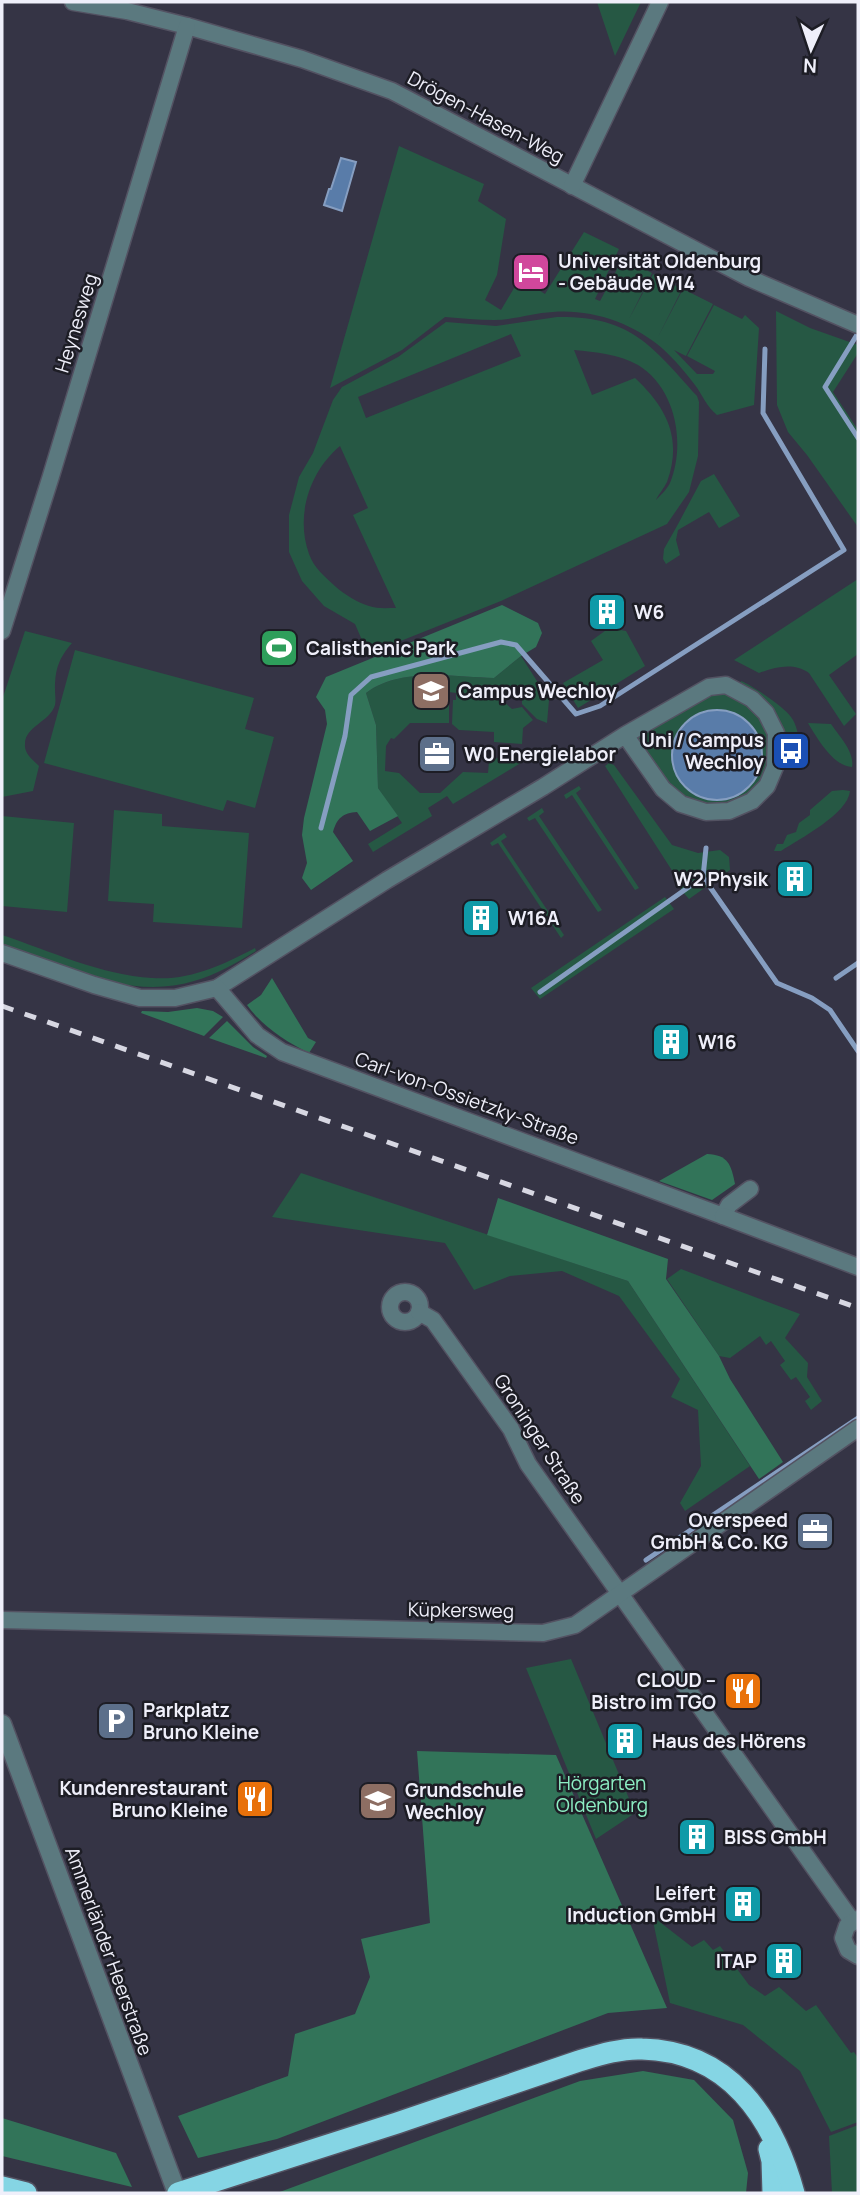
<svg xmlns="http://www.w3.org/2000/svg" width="860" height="2195" font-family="Manrope,sans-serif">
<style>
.green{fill:#265844;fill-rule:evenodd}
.forest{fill:#327459}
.water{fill:#597ca9;stroke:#869ec1;stroke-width:2}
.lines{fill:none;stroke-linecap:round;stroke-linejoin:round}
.stream{stroke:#869ec1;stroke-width:5}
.minor-casing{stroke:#535262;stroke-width:19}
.tertiary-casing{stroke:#535262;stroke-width:21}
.motorway-casing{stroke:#535262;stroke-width:24}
.minor{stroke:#5b797f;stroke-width:16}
.tertiary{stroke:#5b797f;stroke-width:18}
.motorway{stroke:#85d5e4;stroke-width:21}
.rail{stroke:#d7d7e2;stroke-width:5;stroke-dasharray:12 12;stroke-linecap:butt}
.labels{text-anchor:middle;stroke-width:5;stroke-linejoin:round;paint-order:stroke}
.street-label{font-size:19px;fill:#efeffa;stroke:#1d1d25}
.poi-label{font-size:19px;font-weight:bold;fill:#efeffa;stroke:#1d1d25;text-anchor:start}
.park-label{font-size:19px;fill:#8defc4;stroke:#1d1d25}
</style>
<rect width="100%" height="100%" fill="#353445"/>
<g class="green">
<path d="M 597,2 L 641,2 L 615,56 Z"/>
<path d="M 399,146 L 484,184 L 478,201 L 506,219 L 497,275 L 485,300 L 501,310 L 520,278 L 545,294 L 584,232 L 619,249 L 595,299 L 600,301 L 623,258 L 652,273 L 629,319 L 653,274 L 682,289 L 658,337 L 683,289 L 713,304 L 686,356 L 674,350 L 697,374 L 713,374 L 715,371 L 687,356 L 714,305 L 742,319 L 745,315 L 759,328 L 754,405 L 717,415 C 707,407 703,396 695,385 C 686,373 674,359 663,349 C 633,323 592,309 553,312 C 533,313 513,320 494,320 C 478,320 461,318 445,317 L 402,350 L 330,388 Z"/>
<path d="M 776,311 L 810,328 L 858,345 L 858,353 L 833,392 L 858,430 L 858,527 L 807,455 L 788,432 L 777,405 Z"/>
<path d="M 557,317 C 631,316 651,345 697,396 L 699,402 L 698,456 L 689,492 L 667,524 L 501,601 L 368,654 L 355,624 L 324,606 L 302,581 L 289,552 L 289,515 L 299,477 L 313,453 L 333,400 L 342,387 L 398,357 L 446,322 L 496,326 ZM 511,334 L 521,356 L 366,418 L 358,397 ZM 574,350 C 596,352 618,354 638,365 C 676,388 686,444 670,483 C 667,489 661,495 656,500 C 658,495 664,488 667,482 C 683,438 666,407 635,378 L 592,395 ZM 340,446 L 368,508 L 353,515 L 396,608 C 387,608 377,609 369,606 C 358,603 344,594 336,587 C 325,577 314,568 309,554 C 295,515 310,471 340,446 Z"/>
<path d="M 714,474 L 740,516 L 719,528 L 709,512 L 678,530 L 676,540 L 680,555 L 666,564 L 663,559 L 664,549 L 677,526 L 701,481 Z"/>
<path d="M 858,579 L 858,654 L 829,675 L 856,714 L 844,726 L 809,673 C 793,662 776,667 759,673 L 734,660 Z"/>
<path d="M 609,628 L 626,631 L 645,666 L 578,708 L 563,683 L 603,660 L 591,641 Z"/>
<path d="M 25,631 L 72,643 C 59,658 55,669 55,689 C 55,694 56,701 55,705 C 50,722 25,726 25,744 C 24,754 33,760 39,766 L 33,791 L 2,797 L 2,700 Z"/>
<path d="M 287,631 L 296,657 L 270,665 L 261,640 Z"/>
<path d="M 75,650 L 254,698 L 245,729 L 274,737 L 255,808 L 227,800 L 223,811 L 44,763 Z"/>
<path d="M 521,656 L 549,700 L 547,723 L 537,719 L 522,704 L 522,696 L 503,695 L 503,701 L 512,709 L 522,707 L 533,720 L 523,728 L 522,744 L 494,742 L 494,732 L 459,730 L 452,724 L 453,700 L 456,700 L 456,693 L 449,692 L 449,723 L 410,723 L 394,739 L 391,738 L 386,746 L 385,771 L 399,773 L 420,793 L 440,793 L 463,772 L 488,773 L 489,762 L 507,753 L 529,749 L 534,755 L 453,804 L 447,796 L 428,808 L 432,816 L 373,852 L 368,844 L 402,823 L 378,788 L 376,725 L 366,693 C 400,667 454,677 494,678 Z"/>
<path d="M 741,681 C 752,685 785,708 791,717 C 797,725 798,735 800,744 L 790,742 L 772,711 L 739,684 Z"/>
<path d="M 709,687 L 752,699 L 776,733 L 767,786 L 729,811 L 681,804 L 625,735 ZM 692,717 L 745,720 C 758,734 761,745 761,763 L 676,734 Z"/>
<path d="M 808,723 L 831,724 C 839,736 855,752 852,767 C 833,766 817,738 808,723 Z"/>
<path d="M 609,763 L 614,765 L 672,845 L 698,853 L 720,850 L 729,857 L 730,870 L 689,899 L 681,890 L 680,883 L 605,766 Z"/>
<path d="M 579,786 L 581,789 L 576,793 L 639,888 L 635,890 L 572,795 L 566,799 L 564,795 Z"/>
<path d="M 843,790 L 850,791 C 848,814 799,839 781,851 L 774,851 L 777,844 L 783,844 L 787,835 L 796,832 L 799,823 L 810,815 L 810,810 L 832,791 Z"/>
<path d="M 542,808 L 544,812 L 539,816 L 602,910 L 598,912 L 535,818 L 529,821 L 527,818 Z"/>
<path d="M 114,810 L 162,814 L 162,826 L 249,833 L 242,928 L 153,922 L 154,904 L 108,901 Z"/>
<path d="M 2,816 L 74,823 L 67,912 L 2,906 Z"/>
<path d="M 504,833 L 507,837 L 501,841 L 564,935 L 561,938 L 498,843 L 492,846 L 490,843 Z"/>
<path d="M 665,897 L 674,909 L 540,999 L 531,988 Z"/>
<path d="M 2,935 C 50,951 101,975 152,978 C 189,981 223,965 255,948 L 256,951 C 236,963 216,975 194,981 C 129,1001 62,966 2,945 Z"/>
<path d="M 301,1173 L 628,1281 L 750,1466 L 685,1511 L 680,1503 L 701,1466 L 698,1410 L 671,1397 L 680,1379 L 619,1296 L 562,1271 L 510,1276 L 474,1290 L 445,1243 L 272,1217 Z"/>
<path d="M 681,1269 L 800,1314 L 785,1338 L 808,1363 L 807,1377 L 822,1401 L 811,1410 L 805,1401 L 810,1397 L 796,1377 L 791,1380 L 780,1365 L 785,1361 L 771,1341 L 766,1345 L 760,1336 L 730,1358 L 719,1356 L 667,1279 Z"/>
<path d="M 571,1659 L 635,1813 L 596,1839 L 526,1668 Z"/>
<path d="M 652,1916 L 692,1947 L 704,1940 L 713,1950 L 720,1946 L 749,1985 L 765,1996 L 779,1987 L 806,2011 L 816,2005 L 851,2053 L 854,2052 L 858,2058 L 858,2122 L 831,2132 L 800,2071 L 743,2025 L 670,2003 Z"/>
<path d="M 858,2125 L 858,2193 L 832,2193 L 829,2136 Z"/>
</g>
<g class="forest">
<path d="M 502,605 L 538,623 L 542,633 L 536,647 L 521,656 L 494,678 C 455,677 400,667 366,693 L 376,725 L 378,788 L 398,816 L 370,831 L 357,812 C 343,813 337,818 333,832 L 353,861 L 311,890 L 302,878 L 307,863 L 302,835 L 304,818 L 327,724 L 325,710 L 316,697 L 326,677 Z"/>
<path d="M 272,978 L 308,1038 L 316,1042 L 309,1053 C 285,1041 263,1027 247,1005 L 261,995 Z"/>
<path d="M 197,1008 L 213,1011 L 223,1017 L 204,1036 L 141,1013 L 142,1011 L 168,1012 Z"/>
<path d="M 227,1021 L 253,1047 L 267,1056 L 266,1058 L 209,1038 Z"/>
<path d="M 707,1154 C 728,1155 731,1164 735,1184 L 712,1200 L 659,1181 Z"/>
<path d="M 498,1198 L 668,1259 L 666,1279 L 719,1356 L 730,1379 L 783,1462 L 759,1479 L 628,1281 L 487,1235 Z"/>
<path d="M 417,1751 L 556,1755 L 667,2008 L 608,2013 L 277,2139 L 198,2158 L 178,2116 L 288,2076 L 295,2034 L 355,2014 L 370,1977 L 361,1939 L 430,1923 Z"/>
<path d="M 643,2071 L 694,2080 L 733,2120 L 748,2173 L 746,2193 L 277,2193 L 580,2081 Z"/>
<path d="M 2,2118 L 116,2153 L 132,2187 L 2,2156 Z"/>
</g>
<g class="water">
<path d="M 341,158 L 356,162 L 342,211 L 324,205 L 329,189 L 331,189 Z"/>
<circle cx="717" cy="755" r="45"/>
</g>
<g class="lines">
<g class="stream">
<path d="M 858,333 L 825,387 L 858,438"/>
<path d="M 321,828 L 345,736 L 351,695 L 371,677 L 501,642 L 516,645 L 576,714 L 600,706 L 844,550 L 763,413 L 765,349"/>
<path d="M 703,877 L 777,983 L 812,998 L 830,1010 L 858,1051"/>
<path d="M 836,978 L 858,963"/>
<path d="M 540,992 L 703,877 L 706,848"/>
<path d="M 646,1560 L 858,1418"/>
</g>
<defs>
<g id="minor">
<path d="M 73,2 L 127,11 L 187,26 L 302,59 L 392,91 L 749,278 L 858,325"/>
<path d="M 572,186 L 660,2"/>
<path d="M 2,631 L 51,476 L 187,26"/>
<path d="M 2,953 L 94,985 L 140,998 L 175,998 L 217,988 L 387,880 L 543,787 L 625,735 L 709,687 L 726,685 L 752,699 L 766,713 L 776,733 L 775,767 L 767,786 L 752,801 L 729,811 L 706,812 L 681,804 L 663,789 L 625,735"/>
<path d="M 217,988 L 257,1035 L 282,1052 L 723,1216 L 729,1205 L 750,1189"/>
<path d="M 723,1216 L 858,1267"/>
<circle cx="405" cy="1307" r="15"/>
<path d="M 419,1312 L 433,1320 L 511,1429 L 528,1464 L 852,1921"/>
<path d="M 2,1620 L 543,1633 L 575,1625 L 858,1428"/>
<path d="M 858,1919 L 847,1926 L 843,1938 L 848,1950 L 858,1956"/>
</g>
<path id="tertiary" d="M 2,1724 L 177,2193"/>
<g id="motorway">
<path d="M 769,2149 L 772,2161 L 773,2193"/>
<path d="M 2,2187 L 26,2193"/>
<path d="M 178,2193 L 397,2123 L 579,2061 C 599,2055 621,2048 642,2049 C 729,2051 773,2117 794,2193"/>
</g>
</defs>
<use href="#minor" class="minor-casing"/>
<use href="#tertiary" class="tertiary-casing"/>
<use href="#motorway" class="motorway-casing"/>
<use href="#minor" class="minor"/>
<use href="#tertiary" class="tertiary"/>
<use href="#motorway" class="motorway"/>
<path class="rail" d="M 2,1006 L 858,1308"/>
</g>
<defs>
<symbol id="hotel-square" viewBox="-11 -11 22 22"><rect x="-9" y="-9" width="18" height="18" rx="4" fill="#d1479c" stroke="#1d1d25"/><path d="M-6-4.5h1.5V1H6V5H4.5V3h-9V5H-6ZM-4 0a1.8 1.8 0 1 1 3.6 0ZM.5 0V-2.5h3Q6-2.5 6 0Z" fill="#fff"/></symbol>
<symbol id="building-square" viewBox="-11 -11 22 22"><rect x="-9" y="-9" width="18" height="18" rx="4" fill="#0f9aa8" stroke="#1d1d25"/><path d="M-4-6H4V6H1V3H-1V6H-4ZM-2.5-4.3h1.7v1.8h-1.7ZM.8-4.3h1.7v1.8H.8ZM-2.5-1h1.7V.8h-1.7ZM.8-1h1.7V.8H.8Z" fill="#fff"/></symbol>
<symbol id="stadium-square" viewBox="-11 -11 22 22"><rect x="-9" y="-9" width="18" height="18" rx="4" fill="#2e9e5b" stroke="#1d1d25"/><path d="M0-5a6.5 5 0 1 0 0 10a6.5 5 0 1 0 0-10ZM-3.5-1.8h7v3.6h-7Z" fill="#fff"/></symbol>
<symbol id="university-square" viewBox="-11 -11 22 22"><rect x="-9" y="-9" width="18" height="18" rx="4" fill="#8d6e63" stroke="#1d1d25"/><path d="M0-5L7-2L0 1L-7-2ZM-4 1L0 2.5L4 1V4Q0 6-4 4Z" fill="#fff"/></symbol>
<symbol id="bus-square" viewBox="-11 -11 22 22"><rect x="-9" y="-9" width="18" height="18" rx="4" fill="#1a4fb4" stroke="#1d1d25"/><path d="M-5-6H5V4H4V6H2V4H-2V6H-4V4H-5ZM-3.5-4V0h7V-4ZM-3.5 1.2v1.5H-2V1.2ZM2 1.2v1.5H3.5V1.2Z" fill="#fff"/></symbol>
<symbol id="office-square" viewBox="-11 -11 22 22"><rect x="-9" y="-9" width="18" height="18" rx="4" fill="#5c6f8a" stroke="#1d1d25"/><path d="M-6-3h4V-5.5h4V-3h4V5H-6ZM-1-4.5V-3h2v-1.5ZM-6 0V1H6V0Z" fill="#fff"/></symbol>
<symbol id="restaurant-square" viewBox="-11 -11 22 22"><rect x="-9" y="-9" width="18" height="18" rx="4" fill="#e8710a" stroke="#1d1d25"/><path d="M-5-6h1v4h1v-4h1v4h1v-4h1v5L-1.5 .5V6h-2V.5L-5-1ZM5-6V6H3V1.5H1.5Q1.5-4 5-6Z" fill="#fff"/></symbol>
<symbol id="parking-square" viewBox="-11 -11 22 22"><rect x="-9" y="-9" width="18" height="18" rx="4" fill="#5c6f8a" stroke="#1d1d25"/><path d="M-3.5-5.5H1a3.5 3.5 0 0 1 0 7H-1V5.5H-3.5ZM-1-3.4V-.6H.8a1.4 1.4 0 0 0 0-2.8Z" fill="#fff"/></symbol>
<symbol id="school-square" viewBox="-11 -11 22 22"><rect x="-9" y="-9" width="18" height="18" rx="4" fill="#8d6e63" stroke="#1d1d25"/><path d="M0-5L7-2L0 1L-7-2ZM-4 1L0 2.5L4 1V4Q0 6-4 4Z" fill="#fff"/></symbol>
</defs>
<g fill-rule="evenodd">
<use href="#hotel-square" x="509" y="250" width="44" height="44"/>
<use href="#building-square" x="585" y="590" width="44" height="44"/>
<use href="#stadium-square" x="257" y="626" width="44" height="44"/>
<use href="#university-square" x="409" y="669" width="44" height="44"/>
<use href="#bus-square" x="769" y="729" width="44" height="44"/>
<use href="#office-square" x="415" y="732" width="44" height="44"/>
<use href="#building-square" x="773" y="857" width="44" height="44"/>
<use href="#building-square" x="459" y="896" width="44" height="44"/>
<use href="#building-square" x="649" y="1020" width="44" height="44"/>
<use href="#office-square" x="793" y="1509" width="44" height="44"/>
<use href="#restaurant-square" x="721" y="1669" width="44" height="44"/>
<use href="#parking-square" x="94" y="1699" width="44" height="44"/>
<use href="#building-square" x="603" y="1719" width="44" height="44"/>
<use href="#restaurant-square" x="233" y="1777" width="44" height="44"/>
<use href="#school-square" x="356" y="1779" width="44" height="44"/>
<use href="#building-square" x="675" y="1815" width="44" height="44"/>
<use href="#building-square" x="721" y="1882" width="44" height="44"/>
<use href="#building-square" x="762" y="1939" width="44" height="44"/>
</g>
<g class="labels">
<g class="street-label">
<text transform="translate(486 117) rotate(28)" y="7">Drögen-Hasen-Weg</text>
<text transform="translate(76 323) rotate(-73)" y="7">Heynesweg</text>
<text transform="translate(467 1098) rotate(20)" y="7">Carl-von-Ossietzky-Straße</text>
<text transform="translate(540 1439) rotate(57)" y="7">Groninger Straße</text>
<text transform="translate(461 1610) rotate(1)" y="7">Küpkersweg</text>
<text transform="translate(109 1951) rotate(70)" y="7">Ammerländer Heerstraße</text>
</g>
<g class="poi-label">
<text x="558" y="268">Universität Oldenburg<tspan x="558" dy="22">- Gebäude W14</tspan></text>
<text x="634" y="619">W6</text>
<text x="306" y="655">Calisthenic Park</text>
<text x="458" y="698">Campus Wechloy</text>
<text x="764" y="747" text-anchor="end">Uni / Campus<tspan x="764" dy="22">Wechloy</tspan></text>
<text x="464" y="761">W0 Energielabor</text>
<text x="768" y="886" text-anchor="end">W2 Physik</text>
<text x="508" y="925">W16A</text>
<text x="698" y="1049">W16</text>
<text x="788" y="1527" text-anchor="end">Overspeed<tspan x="788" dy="22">GmbH &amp; Co. KG</tspan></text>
<text x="716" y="1687" text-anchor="end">CLOUD –<tspan x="716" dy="22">Bistro im TGO</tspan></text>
<text x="143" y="1717">Parkplatz<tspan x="143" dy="22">Bruno Kleine</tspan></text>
<text x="652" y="1748">Haus des Hörens</text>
<text x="228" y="1795" text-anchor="end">Kundenrestaurant<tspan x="228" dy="22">Bruno Kleine</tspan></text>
<text x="405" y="1797">Grundschule<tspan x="405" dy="22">Wechloy</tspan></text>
<text x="724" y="1844">BISS GmbH</text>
<text x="716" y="1900" text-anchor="end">Leifert<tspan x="716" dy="22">Induction GmbH</tspan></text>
<text x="757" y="1968" text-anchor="end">ITAP</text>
</g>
<g class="park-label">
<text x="602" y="1790">Hörgarten<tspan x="602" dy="22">Oldenburg</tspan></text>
</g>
</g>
<rect width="860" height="2195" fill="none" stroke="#efeffa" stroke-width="7"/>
<g transform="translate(811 49) rotate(183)" stroke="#1d1d25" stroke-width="5" paint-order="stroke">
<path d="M0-5L12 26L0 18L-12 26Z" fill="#efeffa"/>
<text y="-10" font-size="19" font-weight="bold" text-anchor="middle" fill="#efeffa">N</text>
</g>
</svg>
